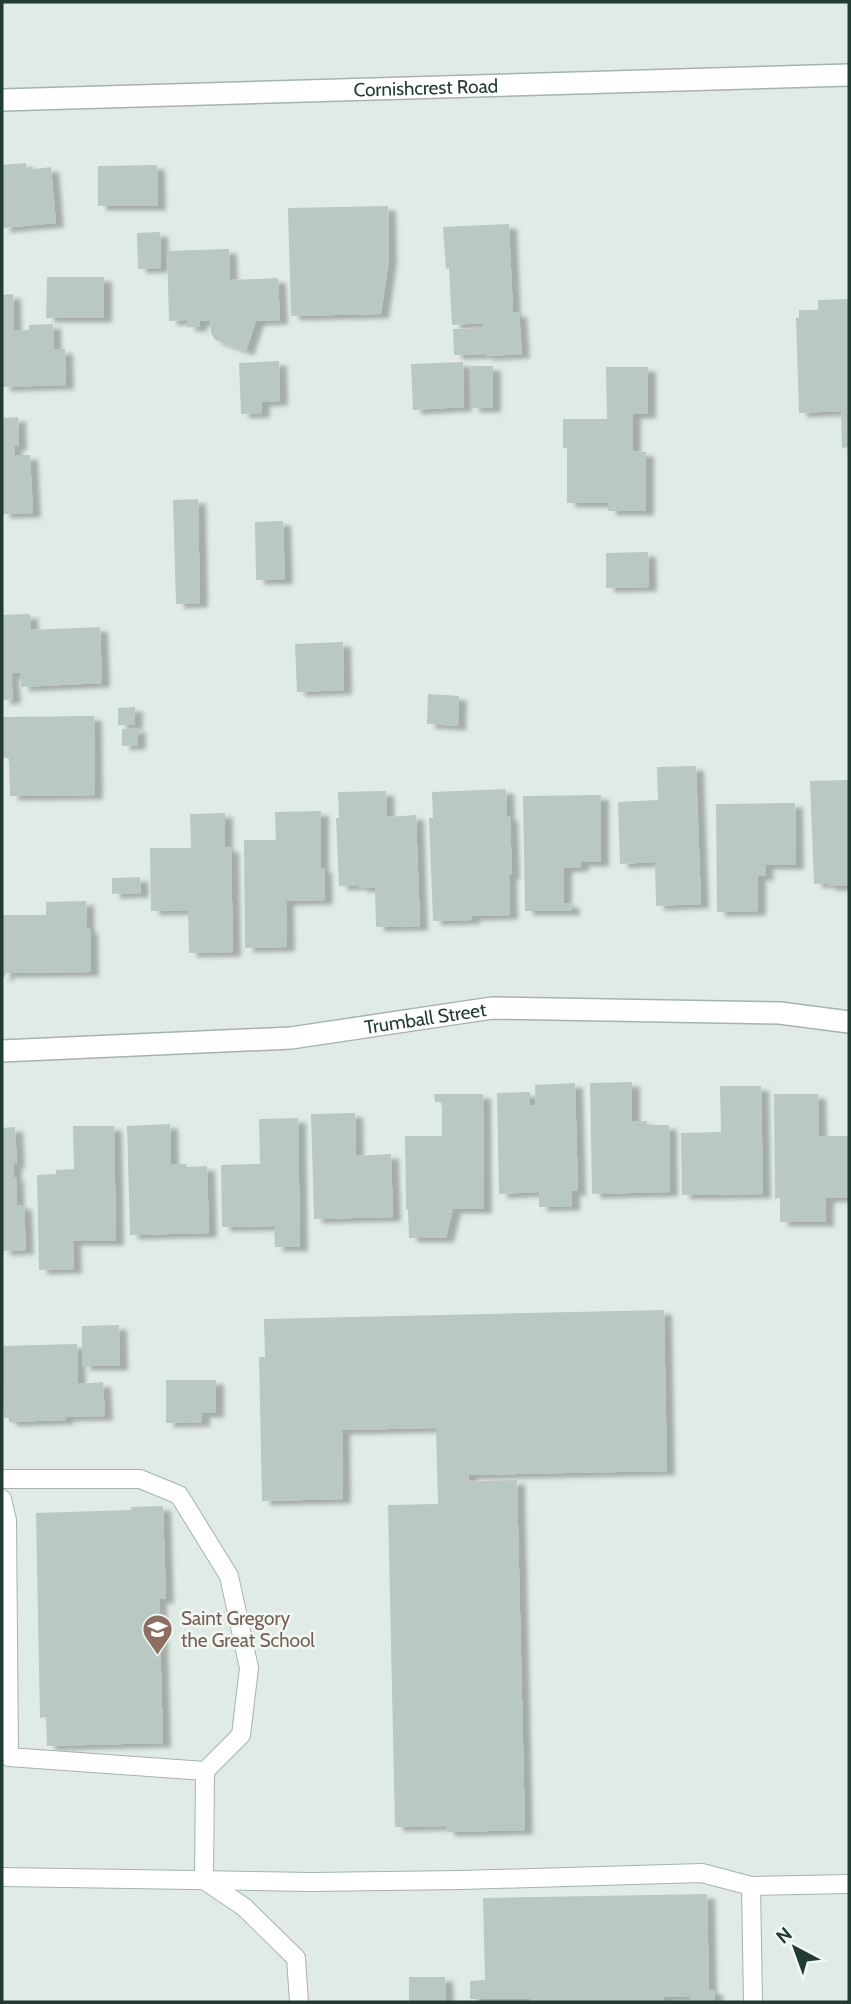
<svg xmlns="http://www.w3.org/2000/svg" width="851" height="2004" font-family="Cabin,sans-serif">
<style>
.building{fill:#b9c8c2;filter:url(#shadow)}
.lines{fill:none;stroke-linecap:round;stroke-linejoin:round}
.lane-casing{stroke:#a4b3ad;stroke-width:20}
.street-casing{stroke:#a4b3ad;stroke-width:24}
.lane{stroke:#fff;stroke-width:18}
.street{stroke:#fff;stroke-width:21}
.labels{text-anchor:middle;stroke-width:5;stroke-linejoin:round;paint-order:stroke}
.street-label{font-size:19px;fill:#223b33;stroke:#f1f8f4}
.education-label{font-size:19px;fill:#785e54;stroke:#f1f8f4;text-anchor:start}
</style>
<defs>
<filter id="shadow"><feDropShadow dx="8" dy="4.5" stdDeviation="2" flood-color="#0004"/></filter>
</defs>
<rect width="100%" height="100%" fill="#e1ebe6"/>
<g class="building">
<path d="M 26,163 L 27,170 L 51,167 L 56,223 L 2,228 L 2,165 Z"/>
<path d="M 157,165 L 158,206 L 98,206 L 98,166 Z"/>
<path d="M 388,206 L 389,259 L 381,314 L 291,316 L 288,208 Z"/>
<path d="M 509,224 L 513,313 L 519,312 L 522,354 L 485,356 L 485,354 L 454,355 L 453,329 L 484,328 L 483,323 L 452,325 L 449,268 L 446,269 L 443,227 Z"/>
<path d="M 160,232 L 161,268 L 138,269 L 137,233 Z"/>
<path d="M 229,249 L 230,280 L 278,278 L 280,320 L 256,321 L 246,351 L 215,340 L 211,333 L 210,321 L 200,321 L 199,327 L 187,327 L 187,320 L 169,321 L 167,251 Z"/>
<path d="M 47,277 L 104,277 L 104,318 L 46,318 Z"/>
<path d="M 13,294 L 14,331 L 29,330 L 29,325 L 53,324 L 54,350 L 65,349 L 66,385 L 2,387 L 2,295 Z"/>
<path d="M 849,299 L 849,447 L 842,448 L 841,411 L 799,413 L 796,318 L 799,318 L 799,310 L 818,310 L 818,300 Z"/>
<path d="M 279,361 L 280,401 L 262,402 L 262,413 L 241,414 L 239,363 Z"/>
<path d="M 463,362 L 464,407 L 413,410 L 411,364 Z"/>
<rect x="471" y="366" width="22" height="42"/>
<path d="M 606,367 L 648,367 L 648,414 L 633,414 L 633,451 L 646,452 L 646,511 L 608,511 L 608,503 L 567,503 L 567,448 L 563,448 L 563,419 L 607,419 Z"/>
<path d="M 18,417 L 19,446 L 14,446 L 15,455 L 30,455 L 33,513 L 2,514 L 2,418 Z"/>
<path d="M 198,499 L 200,603 L 176,604 L 173,500 Z"/>
<path d="M 283,521 L 285,580 L 256,580 L 255,522 Z"/>
<path d="M 648,552 L 649,587 L 606,588 L 606,553 Z"/>
<path d="M 30,614 L 31,630 L 100,627 L 102,683 L 21,687 L 20,673 L 11,673 L 13,699 L 2,700 L 2,615 Z"/>
<path d="M 343,642 L 344,690 L 297,692 L 295,644 Z"/>
<path d="M 428,694 L 459,696 L 458,726 L 427,724 Z"/>
<path d="M 135,707 L 135,725 L 118,725 L 118,708 Z"/>
<path d="M 94,716 L 95,795 L 10,796 L 9,758 L 2,758 L 2,717 Z"/>
<path d="M 138,728 L 138,745 L 122,746 L 122,729 Z"/>
<path d="M 696,766 L 701,904 L 656,906 L 655,862 L 620,864 L 618,802 L 658,800 L 657,767 Z"/>
<path d="M 849,780 L 849,886 L 827,886 L 827,883 L 814,884 L 810,781 Z"/>
<path d="M 506,789 L 507,816 L 510,816 L 512,875 L 509,875 L 510,915 L 472,916 L 472,920 L 433,921 L 429,818 L 433,818 L 432,792 Z"/>
<path d="M 386,791 L 387,817 L 416,815 L 420,926 L 376,927 L 375,887 L 359,888 L 359,885 L 339,886 L 336,818 L 339,818 L 338,792 Z"/>
<path d="M 601,795 L 601,862 L 581,862 L 581,867 L 564,868 L 564,903 L 571,903 L 572,911 L 525,911 L 523,796 Z"/>
<path d="M 795,803 L 796,865 L 765,865 L 766,876 L 758,876 L 758,911 L 717,912 L 716,804 Z"/>
<path d="M 321,811 L 321,868 L 324,868 L 325,900 L 286,901 L 287,947 L 245,948 L 244,840 L 276,840 L 275,812 Z"/>
<path d="M 225,813 L 225,847 L 231,848 L 233,952 L 189,953 L 188,910 L 151,911 L 150,848 L 191,848 L 190,814 Z"/>
<path d="M 140,877 L 141,893 L 112,894 L 112,878 Z"/>
<path d="M 86,901 L 87,929 L 90,928 L 91,972 L 6,973 L 5,977 L 2,977 L 2,915 L 46,915 L 46,902 Z"/>
<path d="M 632,1082 L 632,1121 L 647,1121 L 647,1125 L 669,1125 L 670,1192 L 592,1194 L 590,1083 Z"/>
<path d="M 575,1083 L 578,1191 L 572,1191 L 572,1206 L 539,1207 L 539,1192 L 499,1194 L 497,1093 L 530,1092 L 530,1105 L 536,1105 L 535,1085 Z"/>
<path d="M 720,1086 L 761,1086 L 763,1194 L 682,1195 L 681,1133 L 721,1132 Z"/>
<path d="M 434,1094 L 483,1094 L 484,1209 L 453,1209 L 446,1238 L 409,1238 L 408,1209 L 406,1210 L 405,1136 L 442,1136 L 442,1102 L 435,1102 Z"/>
<path d="M 774,1094 L 818,1094 L 819,1136 L 849,1136 L 849,1197 L 826,1198 L 826,1222 L 780,1222 L 780,1198 L 775,1199 Z"/>
<path d="M 355,1113 L 356,1156 L 391,1154 L 393,1217 L 314,1219 L 311,1114 Z"/>
<path d="M 298,1118 L 300,1247 L 275,1247 L 274,1226 L 222,1227 L 221,1165 L 260,1164 L 259,1119 Z"/>
<path d="M 170,1124 L 171,1164 L 186,1164 L 187,1167 L 207,1166 L 209,1233 L 130,1235 L 127,1126 Z"/>
<path d="M 73,1126 L 114,1126 L 116,1241 L 73,1241 L 74,1269 L 39,1270 L 37,1175 L 56,1174 L 56,1170 L 74,1169 Z"/>
<path d="M 15,1127 L 17,1164 L 14,1163 L 14,1178 L 16,1177 L 17,1205 L 24,1205 L 26,1250 L 2,1251 L 2,1128 Z"/>
<path d="M 664,1310 L 667,1471 L 469,1475 L 469,1481 L 517,1480 L 525,1830 L 447,1832 L 446,1826 L 395,1827 L 388,1505 L 438,1504 L 436,1428 L 342,1430 L 343,1499 L 262,1501 L 259,1357 L 265,1357 L 264,1319 Z"/>
<path d="M 119,1325 L 120,1366 L 82,1366 L 82,1326 Z"/>
<path d="M 77,1344 L 78,1384 L 103,1382 L 105,1416 L 65,1417 L 66,1420 L 9,1422 L 9,1418 L 4,1418 L 2,1346 Z"/>
<path d="M 166,1380 L 216,1380 L 216,1413 L 202,1413 L 202,1422 L 166,1423 Z"/>
<path d="M 163,1506 L 166,1599 L 159,1599 L 163,1743 L 47,1746 L 46,1717 L 40,1718 L 36,1513 L 131,1510 L 131,1507 Z"/>
<path d="M 707,1894 L 709,1990 L 715,1990 L 715,2002 L 690,2002 L 690,1997 L 664,1997 L 664,2002 L 530,2002 L 530,1999 L 470,1999 L 470,1981 L 485,1980 L 483,1898 Z"/>
<path d="M 409,1977 L 445,1977 L 446,2002 L 409,2002 Z"/>
</g>
<g class="lines">
<defs>
<g id="lane">
<path d="M 2,1479 L 140,1479 L 179,1495 L 229,1576 L 249,1668 L 241,1735 L 205,1771"/>
<path d="M 2,1499 L 7,1520 L 9,1757 L 205,1771 L 204,1880 L 244,1907 L 296,1958 L 299,2002"/>
<path d="M 2,1877 L 311,1882 L 461,1880 L 702,1873 L 751,1886 L 849,1884"/>
<path d="M 751,1886 L 753,2002"/>
</g>
<g id="street">
<path id="s1" d="M 2,100 L 849,75"/>
<path id="s2" d="M 2,1051 L 291,1038 L 492,1008 L 780,1013 L 849,1022"/>
</g>
</defs>
<use href="#lane" class="lane-casing"/>
<use href="#street" class="street-casing"/>
<use href="#lane" class="lane"/>
<use href="#street" class="street"/>
</g>
<defs>
<symbol id="school-pin" viewBox="-11 -11 22 30"><path d="M0 17L-7.5 6A9.5 9.5 0 1 1 7.5 6Z" fill="#8d6e63" stroke="#f1f8f4"/><path d="M0-5L7-2L0 1L-7-2ZM-4 1L0 2.5L4 1V4Q0 6-4 4Z" fill="#fff"/></symbol>
</defs>
<g fill-rule="evenodd">
<use href="#school-pin" x="140" y="1612" width="35" height="47"/>
</g>
<g class="labels">
<g class="street-label">
<text dy="7" stroke="none"><textPath href="#s1" startOffset="424">Cornishcrest Road</textPath></text>
<text dy="7" stroke="none"><textPath href="#s2" startOffset="425">Trumball Street</textPath></text>
</g>
<g class="education-label">
<text x="181" y="1625">Saint Gregory<tspan x="181" dy="22">the Great School</tspan></text>
</g>
</g>
<rect width="851" height="2004" fill="none" stroke="#223b33" stroke-width="7"/>
<g transform="translate(795 1948) rotate(319)" stroke="#f1f8f4" stroke-width="5" paint-order="stroke">
<path d="M0-5L12 26L0 18L-12 26Z" fill="#223b33"/>
<text y="-10" font-size="19" font-weight="bold" text-anchor="middle" fill="#223b33">N</text>
</g>
</svg>
